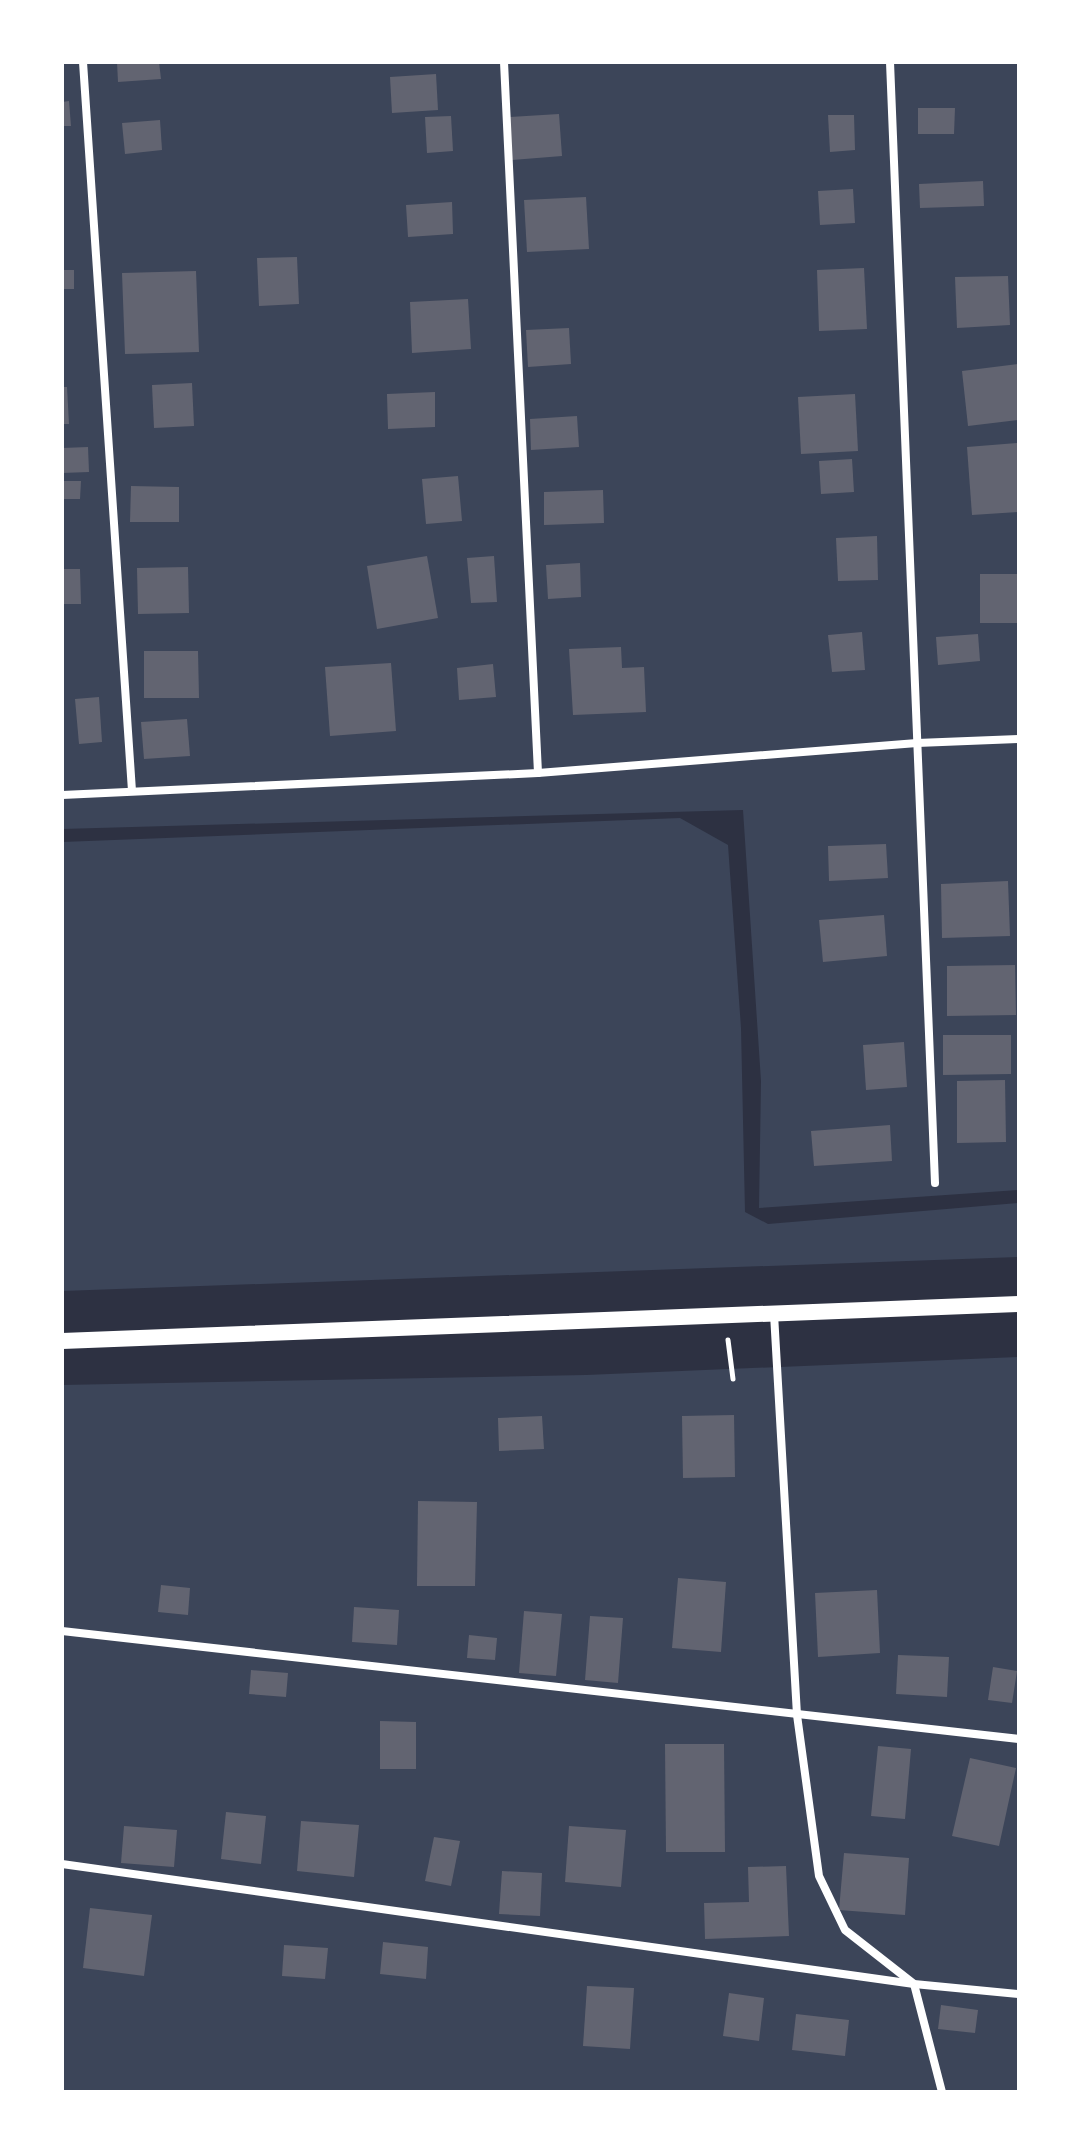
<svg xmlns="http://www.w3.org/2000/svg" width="1081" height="2154" font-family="'DejaVu Sans',sans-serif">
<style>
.green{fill:#3c4559}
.building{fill:#626471}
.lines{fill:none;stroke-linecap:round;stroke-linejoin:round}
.path{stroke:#fff;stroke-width:5}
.minor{stroke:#fff;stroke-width:8}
.secondary{stroke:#fff;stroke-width:16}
</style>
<rect width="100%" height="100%" fill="#2d3142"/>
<g class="green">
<path d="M 62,62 L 1019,62 L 1019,1190 L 759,1208 L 761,1081 L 743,810 L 62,829 Z"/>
<path d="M 680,818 L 728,845 L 741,1028 L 745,1212 L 768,1224 L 1019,1203 L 1019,1257 L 62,1291 L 62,842 Z"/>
<path d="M 1019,1357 L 1019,2092 L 62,2092 L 62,1385 L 586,1375 Z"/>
</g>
<g class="building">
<path d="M 117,62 L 159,62 L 161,79 L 118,82 Z"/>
<path d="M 436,74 L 438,110 L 392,113 L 390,77 Z"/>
<path d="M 69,101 L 71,126 L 62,126 L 62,102 Z"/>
<path d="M 918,108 L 955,108 L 954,134 L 918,134 Z"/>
<path d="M 559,114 L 562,156 L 512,160 L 510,117 Z"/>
<path d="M 828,115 L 854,115 L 855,150 L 830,152 Z"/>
<path d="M 451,116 L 453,151 L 427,153 L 425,117 Z"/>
<path d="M 160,120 L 162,150 L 125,154 L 122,123 Z"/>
<path d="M 983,181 L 984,206 L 920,208 L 919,184 Z"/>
<path d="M 853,189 L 855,223 L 820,225 L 818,191 Z"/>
<path d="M 586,197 L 589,249 L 527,252 L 524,200 Z"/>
<path d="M 452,202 L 453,234 L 408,237 L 406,205 Z"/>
<path d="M 297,257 L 299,304 L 259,306 L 257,258 Z"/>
<path d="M 864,268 L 867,329 L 819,331 L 817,270 Z"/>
<rect x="62" y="270" width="12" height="19"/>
<path d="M 196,271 L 199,352 L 125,354 L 122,273 Z"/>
<path d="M 1008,276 L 1010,325 L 957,328 L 955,277 Z"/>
<path d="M 468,299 L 471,349 L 412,353 L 410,302 Z"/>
<path d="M 569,328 L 571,364 L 528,367 L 526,330 Z"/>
<path d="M 1019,364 L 1019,420 L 968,426 L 962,371 Z"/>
<path d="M 192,383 L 194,426 L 154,428 L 152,385 Z"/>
<path d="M 62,387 L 67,387 L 69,424 L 62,424 Z"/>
<path d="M 435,392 L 435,427 L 388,429 L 387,394 Z"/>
<path d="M 855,394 L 858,451 L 801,454 L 798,397 Z"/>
<path d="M 577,416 L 579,447 L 531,450 L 530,419 Z"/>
<path d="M 1017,443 L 1019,512 L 972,515 L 967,447 Z"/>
<path d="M 88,447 L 89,472 L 62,473 L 62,448 Z"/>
<path d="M 852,459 L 854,492 L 821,494 L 819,461 Z"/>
<path d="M 458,476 L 462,521 L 426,524 L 422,479 Z"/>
<path d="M 62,481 L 81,481 L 80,499 L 62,499 Z"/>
<path d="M 131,486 L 179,487 L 179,522 L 130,522 Z"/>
<path d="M 603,490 L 604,523 L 544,525 L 544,492 Z"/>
<path d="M 877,536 L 878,580 L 838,581 L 836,538 Z"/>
<path d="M 427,556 L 438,618 L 377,629 L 367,566 Z"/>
<path d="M 494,556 L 497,602 L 471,603 L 467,558 Z"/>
<path d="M 580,563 L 581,597 L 548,599 L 546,565 Z"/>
<path d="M 188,567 L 189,613 L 138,614 L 137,568 Z"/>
<path d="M 62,569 L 80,569 L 81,604 L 62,604 Z"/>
<rect x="980" y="574" width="39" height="49"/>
<path d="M 862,632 L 865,670 L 832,672 L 828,635 Z"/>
<path d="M 978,634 L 980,661 L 938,665 L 936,637 Z"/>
<path d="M 621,647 L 622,668 L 644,667 L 646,712 L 573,715 L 569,649 Z"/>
<path d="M 144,651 L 198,651 L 199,698 L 144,698 Z"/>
<path d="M 391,663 L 396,731 L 330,736 L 325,667 Z"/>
<path d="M 493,664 L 496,697 L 459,700 L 457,668 Z"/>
<path d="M 99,697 L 102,742 L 79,744 L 75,699 Z"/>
<path d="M 187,719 L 190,756 L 144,759 L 141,722 Z"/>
<path d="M 886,844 L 888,878 L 829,881 L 828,846 Z"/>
<path d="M 1008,881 L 1010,936 L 942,938 L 941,884 Z"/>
<path d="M 884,915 L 887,956 L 823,962 L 819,920 Z"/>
<path d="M 1015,965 L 1016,1015 L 947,1016 L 947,966 Z"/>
<path d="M 943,1035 L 1011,1035 L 1011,1074 L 943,1075 Z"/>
<path d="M 904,1042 L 907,1087 L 866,1090 L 863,1045 Z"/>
<path d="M 1005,1080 L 1006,1142 L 957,1143 L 957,1081 Z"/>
<path d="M 890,1125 L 892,1161 L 814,1166 L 811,1131 Z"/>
<path d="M 734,1415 L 735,1477 L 683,1478 L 682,1416 Z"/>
<path d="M 542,1416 L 544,1449 L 499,1451 L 498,1418 Z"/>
<path d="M 418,1501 L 477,1502 L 475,1586 L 417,1586 Z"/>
<path d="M 678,1578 L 726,1582 L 721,1652 L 672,1648 Z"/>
<path d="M 161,1585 L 190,1588 L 188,1615 L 158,1612 Z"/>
<path d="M 877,1590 L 880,1653 L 818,1657 L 815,1593 Z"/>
<path d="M 354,1607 L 399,1610 L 397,1645 L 352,1642 Z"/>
<path d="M 524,1611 L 562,1614 L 556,1676 L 519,1673 Z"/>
<path d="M 590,1616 L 623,1618 L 618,1683 L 585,1680 Z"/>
<path d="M 469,1635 L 497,1638 L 495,1660 L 467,1658 Z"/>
<path d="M 898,1655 L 949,1657 L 947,1697 L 896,1694 Z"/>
<path d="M 993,1667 L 1017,1671 L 1012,1703 L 988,1700 Z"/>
<path d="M 251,1670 L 288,1673 L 286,1697 L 249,1694 Z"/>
<path d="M 380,1721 L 416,1722 L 416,1769 L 380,1769 Z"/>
<path d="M 665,1744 L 724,1744 L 725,1852 L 666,1852 Z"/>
<path d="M 878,1746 L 911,1749 L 905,1819 L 871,1816 Z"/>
<path d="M 970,1758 L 1016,1768 L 999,1846 L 952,1836 Z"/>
<path d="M 226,1812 L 266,1816 L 261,1864 L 221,1859 Z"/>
<path d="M 301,1821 L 359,1825 L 354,1877 L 297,1871 Z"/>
<path d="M 124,1826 L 177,1830 L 174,1867 L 121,1863 Z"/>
<path d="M 569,1826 L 626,1830 L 621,1887 L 565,1882 Z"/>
<path d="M 434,1837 L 460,1841 L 451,1886 L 425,1881 Z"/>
<path d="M 844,1853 L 909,1858 L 905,1915 L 839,1910 Z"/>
<path d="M 786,1866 L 789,1936 L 705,1939 L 704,1903 L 749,1902 L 748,1867 Z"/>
<path d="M 502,1871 L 542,1873 L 540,1916 L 499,1914 Z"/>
<path d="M 90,1908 L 152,1915 L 144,1976 L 83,1968 Z"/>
<path d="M 383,1942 L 428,1947 L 426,1979 L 380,1974 Z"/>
<path d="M 284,1945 L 328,1948 L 325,1979 L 282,1976 Z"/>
<path d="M 587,1986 L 634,1988 L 630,2049 L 583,2046 Z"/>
<path d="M 729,1993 L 764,1998 L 759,2041 L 723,2036 Z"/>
<path d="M 941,2005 L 978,2010 L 975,2033 L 938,2029 Z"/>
<path d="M 796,2014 L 849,2020 L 845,2056 L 792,2050 Z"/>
</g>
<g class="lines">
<path class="path" d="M 728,1340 L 733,1379"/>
<g class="minor">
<path d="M 83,62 L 132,791"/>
<path d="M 504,62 L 538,773"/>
<path d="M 890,62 L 935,1183"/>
<path d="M 62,795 L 538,773 L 917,743 L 1019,739"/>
<path d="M 774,1314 L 797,1715 L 819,1876 L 845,1930 L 914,1984 L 942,2092"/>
<path d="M 62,1631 L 1019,1739"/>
<path d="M 62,1864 L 914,1984 L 1019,1994"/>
</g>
<path class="secondary" d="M 62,1341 L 1019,1304"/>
</g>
<rect width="1081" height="2154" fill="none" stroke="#ffffff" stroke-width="128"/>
</svg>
